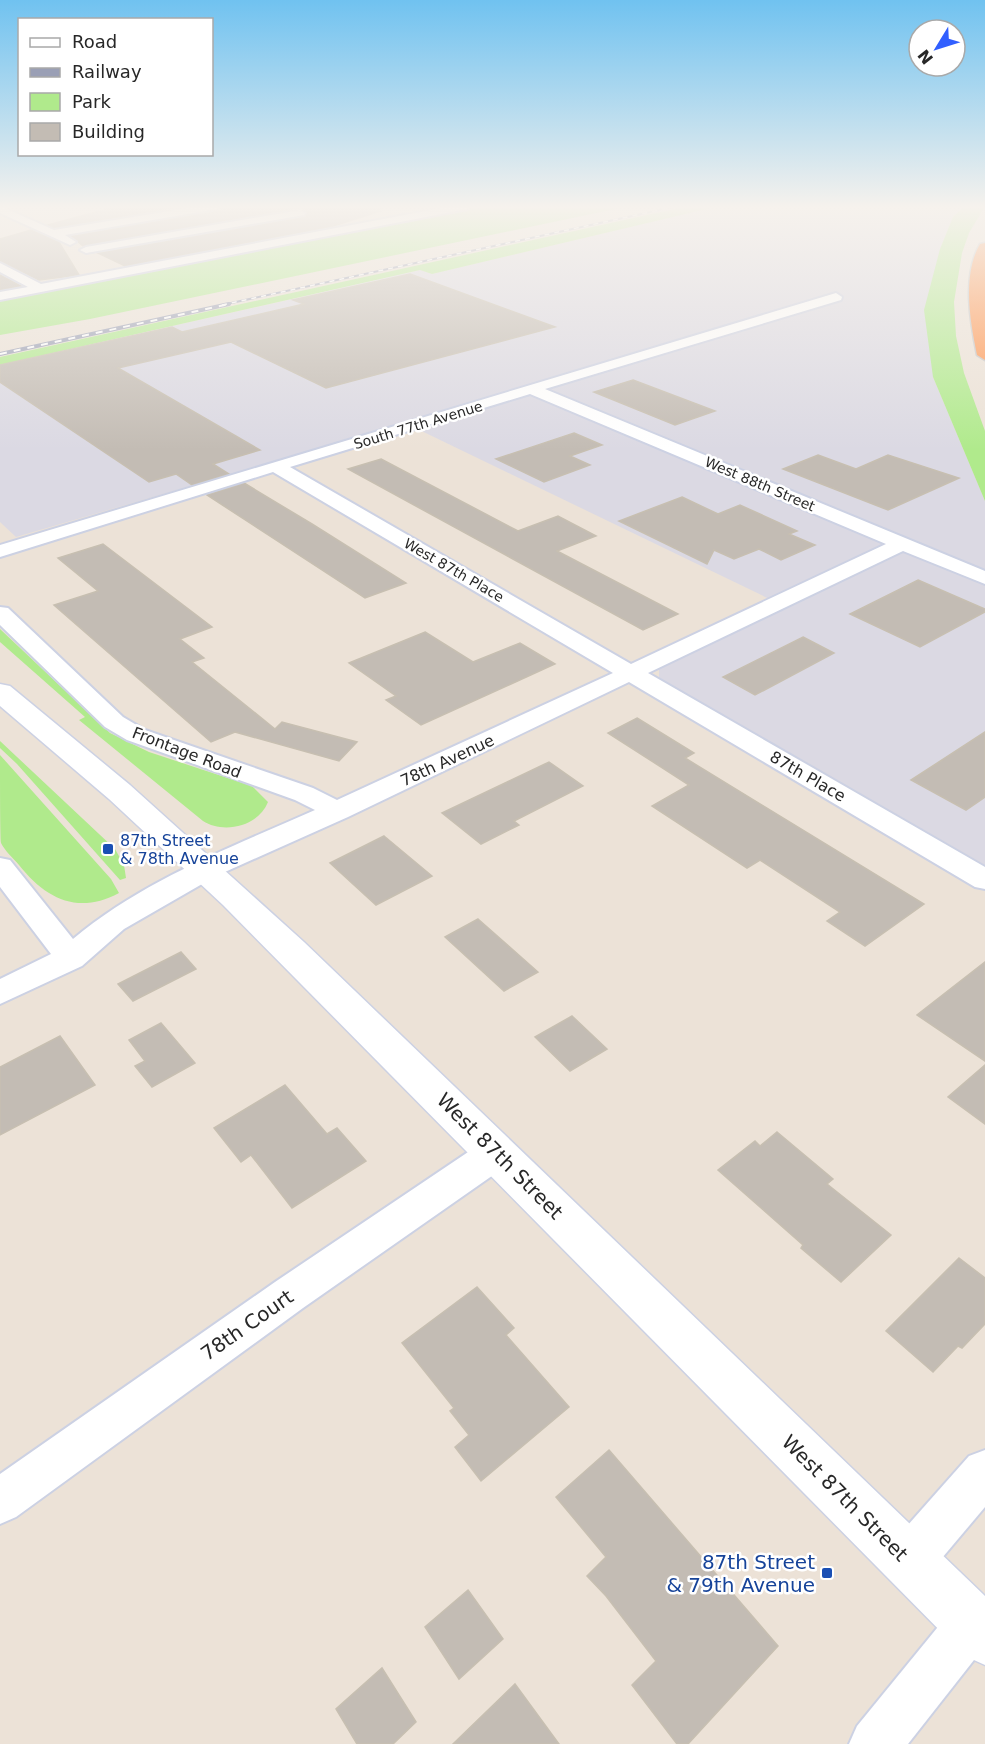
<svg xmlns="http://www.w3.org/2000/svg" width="985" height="1744" font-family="'DejaVu Sans',sans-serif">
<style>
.industrial{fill:#dbd9e3}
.green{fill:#b0ea8c}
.building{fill:#c3bcb4;stroke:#c7bfb1;stroke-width:1.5}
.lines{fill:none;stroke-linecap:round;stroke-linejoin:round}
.minor-casing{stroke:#ccd1e3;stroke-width:4}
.secondary-casing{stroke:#ccd1e3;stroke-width:3}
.motorway-casing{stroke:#c7c7c7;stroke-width:3}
.minor{fill:#fff;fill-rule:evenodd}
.secondary{fill:#fff;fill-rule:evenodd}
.motorway{fill:#ff954f;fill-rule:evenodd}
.rail-far1-casing{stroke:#9a9fb5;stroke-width:2}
.rail-casing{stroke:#9a9fb5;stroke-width:4}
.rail-far1{stroke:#fff;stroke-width:1.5;stroke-dasharray:5;stroke-linecap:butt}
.rail{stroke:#fff;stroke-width:2;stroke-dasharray:7;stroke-linecap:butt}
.transit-dot{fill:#1a4fb4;stroke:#fff;stroke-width:2}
.labels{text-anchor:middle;stroke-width:5;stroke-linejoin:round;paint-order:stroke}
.far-street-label{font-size:14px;fill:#282828;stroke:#fff}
.street-label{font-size:16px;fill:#282828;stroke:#fff}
.transit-label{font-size:16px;fill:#164399;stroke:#fff;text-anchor:start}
.near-street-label{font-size:20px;fill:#282828;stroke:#fff}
.near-transit-label{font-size:20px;fill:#164399;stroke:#fff;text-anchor:end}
</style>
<rect width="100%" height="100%" fill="#ece2d7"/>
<path class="industrial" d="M 719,206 L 964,206 L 953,217 L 940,249 L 933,377 L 985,501 L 985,865 L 659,678 L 659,668 L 784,606 L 405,423 L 16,537 L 0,522 L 0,365 L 421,270 L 432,274 Z"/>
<g class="green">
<path d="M 483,206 L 611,206 L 620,208 L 90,319 L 0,335 L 0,300 Z"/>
<path d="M 688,206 L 719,206 L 432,274 L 420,270 L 0,365 L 0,357 Z"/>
<path d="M 964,206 L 985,206 L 969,233 L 962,253 L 954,302 L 956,336 L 964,373 L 985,431 L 985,501 L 933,377 L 924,310 L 940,249 L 953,217 Z"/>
<path d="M 0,629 L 110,733 L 149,752 L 252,786 L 268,802 C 258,827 223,834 203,821 L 79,720 L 85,717 L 0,642 Z"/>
<path d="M 0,741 L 115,849 L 124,865 L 126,878 L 120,880 L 17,764 L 0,748 Z"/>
<path d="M 0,755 L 111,879 L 119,893 C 78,915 46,899 19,865 C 13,858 5,851 1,843 C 0,836 0,769 0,755 Z"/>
</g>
<g class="building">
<path d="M 118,206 L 187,206 L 54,228 L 48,225 Z"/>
<path d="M 224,206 L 381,206 L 381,211 L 330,227 L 125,266 L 98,253 L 304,217 L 307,212 L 300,208 L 83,246 L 71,236 L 217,211 Z"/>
<path d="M 31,230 L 59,242 L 79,275 L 39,280 L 0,261 L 0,239 Z"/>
<path d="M 410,274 L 555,327 L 326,388 L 231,342 L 118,368 L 260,450 L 213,464 L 229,474 L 192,485 L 176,474 L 149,482 L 0,382 L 0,365 L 172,327 L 182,332 L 304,304 L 293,300 Z"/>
<path d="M 0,275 L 21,286 L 0,290 Z"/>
<path d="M 633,380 L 715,411 L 675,425 L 594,392 Z"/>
<path d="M 574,433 L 602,445 L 570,456 L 590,465 L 544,482 L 496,459 Z"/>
<path d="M 818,455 L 856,469 L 888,455 L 959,478 L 888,510 L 783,469 Z"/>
<path d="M 381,459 L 518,531 L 558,516 L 596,536 L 557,551 L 678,614 L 643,630 L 348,469 Z"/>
<path d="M 244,483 L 312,524 L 406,583 L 365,598 L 207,495 Z"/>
<path d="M 682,497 L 718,514 L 740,505 L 797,531 L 789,534 L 815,545 L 781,560 L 759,549 L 734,559 L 714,550 L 707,564 L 619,521 Z"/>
<path d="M 103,544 L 212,627 L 180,639 L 204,658 L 192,662 L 275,729 L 282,722 L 357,742 L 339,761 L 235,732 L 211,742 L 54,605 L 98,591 L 58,558 Z"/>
<path d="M 918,580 L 985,609 L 985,612 L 920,647 L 850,614 Z"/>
<path d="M 425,632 L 473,662 L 520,643 L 555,664 L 421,725 L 386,700 L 396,696 L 349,663 Z"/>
<path d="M 803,637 L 834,653 L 755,695 L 723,677 Z"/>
<path d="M 637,718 L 694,753 L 685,758 L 924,904 L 865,946 L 827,921 L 840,912 L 760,860 L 747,868 L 652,806 L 689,785 L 608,733 Z"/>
<path d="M 985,732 L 985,797 L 966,810 L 911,780 Z"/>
<path d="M 549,762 L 583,786 L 514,821 L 519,825 L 481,844 L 442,813 Z"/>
<path d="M 384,836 L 432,876 L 376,905 L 330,863 Z"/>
<path d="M 478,919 L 538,972 L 504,991 L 445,937 Z"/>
<path d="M 181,952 L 196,969 L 133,1001 L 118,984 Z"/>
<path d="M 985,962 L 985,1061 L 917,1015 Z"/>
<path d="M 572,1016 L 607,1049 L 570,1071 L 535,1037 Z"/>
<path d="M 161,1023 L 195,1063 L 152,1087 L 135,1066 L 145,1061 L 129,1040 Z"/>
<path d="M 60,1036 L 95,1085 L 0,1135 L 0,1067 Z"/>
<path d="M 985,1065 L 985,1124 L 948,1097 Z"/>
<path d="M 285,1085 L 327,1134 L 337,1128 L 366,1161 L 292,1208 L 251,1155 L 241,1162 L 214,1128 Z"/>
<path d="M 777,1132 L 833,1179 L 827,1184 L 891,1235 L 841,1282 L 801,1248 L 803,1245 L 718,1170 L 755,1141 L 760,1146 Z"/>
<path d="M 959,1258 L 985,1278 L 985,1324 L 962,1348 L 958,1346 L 933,1372 L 886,1331 Z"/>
<path d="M 477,1287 L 514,1328 L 506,1335 L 569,1407 L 481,1481 L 455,1447 L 469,1435 L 450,1411 L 454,1408 L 402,1343 Z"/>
<path d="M 609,1450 L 778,1646 L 688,1744 L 677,1744 L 632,1685 L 656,1661 L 606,1596 L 587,1576 L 606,1557 L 556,1497 Z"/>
<path d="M 468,1590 L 503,1639 L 459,1679 L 425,1627 Z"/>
<path d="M 382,1668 L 416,1722 L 393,1744 L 357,1744 L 336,1709 Z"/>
<path d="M 515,1684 L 559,1744 L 453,1744 Z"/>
</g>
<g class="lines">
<defs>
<g id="minor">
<path d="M 0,206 L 54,230 L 200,206 L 222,206 L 217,209 L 65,235 L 76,242 L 70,245 L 0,213 Z"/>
<path d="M 452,206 L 472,206 L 467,209 L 0,300 L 0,292 L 28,287 L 0,272 L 0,263 L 41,284 Z"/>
<path d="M 300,210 L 305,213 L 304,215 L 86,253 L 80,250 L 86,247 Z"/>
<path d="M 836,293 L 842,297 L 841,300 L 545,389 L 985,571 L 985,584 L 903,551 L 648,673 L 985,867 L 985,889 L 975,887 L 629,682 L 348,817 L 216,876 L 124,929 L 82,966 L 0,1004 L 0,979 L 51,954 L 0,887 L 0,858 L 10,860 L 73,939 C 143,880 232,847 315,810 L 295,800 L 127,740 L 105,727 L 0,625 L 0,607 L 8,608 L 123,717 L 145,730 L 313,788 L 337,800 L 613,673 L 273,472 L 0,557 L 0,545 ZM 530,394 L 886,544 L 631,664 L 290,467 Z"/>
<path d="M 496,1138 L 509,1142 L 514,1153 L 509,1164 L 303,1308 L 16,1517 L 0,1524 L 0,1474 L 275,1282 L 483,1142 Z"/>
<path d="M 985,1450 L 985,1507 L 926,1577 L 909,1584 L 892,1577 L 885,1560 L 892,1543 L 969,1456 Z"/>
<path d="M 972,1599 L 985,1604 L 985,1646 L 908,1744 L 849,1744 L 857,1726 L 955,1606 Z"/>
</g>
<path id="secondary" d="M 0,684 L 10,686 L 130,785 L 304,942 L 985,1596 L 985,1665 L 965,1656 L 223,905 L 109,799 L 0,706 Z"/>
<path id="motorway" d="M 985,243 L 985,360 L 977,355 C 970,322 962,275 980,244 Z"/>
</defs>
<use href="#minor" class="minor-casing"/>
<use href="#secondary" class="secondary-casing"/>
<use href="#motorway" class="motorway-casing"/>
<use href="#minor" class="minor"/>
<use href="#secondary" class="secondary"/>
<use href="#motorway" class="motorway"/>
<defs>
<path id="rail-far1" d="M 222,305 L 678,206"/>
<path id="rail" d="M 0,354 L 229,304"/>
</defs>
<use href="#rail-far1" class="rail-far1-casing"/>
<use href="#rail" class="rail-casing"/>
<use href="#rail-far1" class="rail-far1"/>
<use href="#rail" class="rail"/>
</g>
<linearGradient id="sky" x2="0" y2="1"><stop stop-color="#70c2f0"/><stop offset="0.46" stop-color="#f6f2ed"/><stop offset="1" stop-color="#f6f2ed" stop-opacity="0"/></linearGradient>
<rect width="985" height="450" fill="url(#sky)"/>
<g class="transit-dot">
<rect x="102" y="843" width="12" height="12" rx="3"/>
<rect x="821" y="1567" width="12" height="12" rx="3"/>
</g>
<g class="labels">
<g class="far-street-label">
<text transform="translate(418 425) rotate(-17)" y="5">South 77th Avenue</text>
<text transform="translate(760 484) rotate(23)" y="5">West 88th Street</text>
<text transform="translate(454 570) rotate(30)" y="5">West 87th Place</text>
</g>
<g class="street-label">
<text transform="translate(187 752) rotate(21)" y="6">Frontage Road</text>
<text transform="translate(447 760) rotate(-25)" y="6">78th Avenue</text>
<text transform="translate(808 776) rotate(30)" y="6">87th Place</text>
</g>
<g class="transit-label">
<text x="120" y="846">87th Street<tspan x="120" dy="18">&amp; 78th Avenue</tspan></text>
</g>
<g class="near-street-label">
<text transform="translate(500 1156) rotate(45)" y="7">West 87th Street</text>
<text transform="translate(247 1325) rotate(-35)" y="7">78th Court</text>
<text transform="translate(845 1498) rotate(45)" y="7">West 87th Street</text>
</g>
<g class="near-transit-label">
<text x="815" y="1569">87th Street<tspan x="815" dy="23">&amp; 79th Avenue</tspan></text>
</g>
</g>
<rect x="18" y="18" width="195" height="138" fill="#ffffff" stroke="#a9a9a9" stroke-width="1.5"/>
<rect x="30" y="38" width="30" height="9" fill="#ffffff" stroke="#a9a9a9" stroke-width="1.5"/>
<text x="72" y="48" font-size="18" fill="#282828">Road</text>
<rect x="30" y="68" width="30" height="9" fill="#9a9fb5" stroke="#a9a9a9" stroke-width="1.5"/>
<text x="72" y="78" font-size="18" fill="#282828">Railway</text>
<rect x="30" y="93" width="30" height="18" fill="#b0ea8c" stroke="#a9a9a9" stroke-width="1.5"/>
<text x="72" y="108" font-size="18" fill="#282828">Park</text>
<rect x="30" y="123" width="30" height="18" fill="#c3bcb4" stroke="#a9a9a9" stroke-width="1.5"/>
<text x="72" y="138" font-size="18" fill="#282828">Building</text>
<g transform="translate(937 48) rotate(232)"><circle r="28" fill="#ffffff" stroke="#a9a9a9" stroke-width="1.5"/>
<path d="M0-4.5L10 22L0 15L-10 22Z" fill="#315fff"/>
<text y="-9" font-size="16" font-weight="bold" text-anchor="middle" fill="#282828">N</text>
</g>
</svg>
